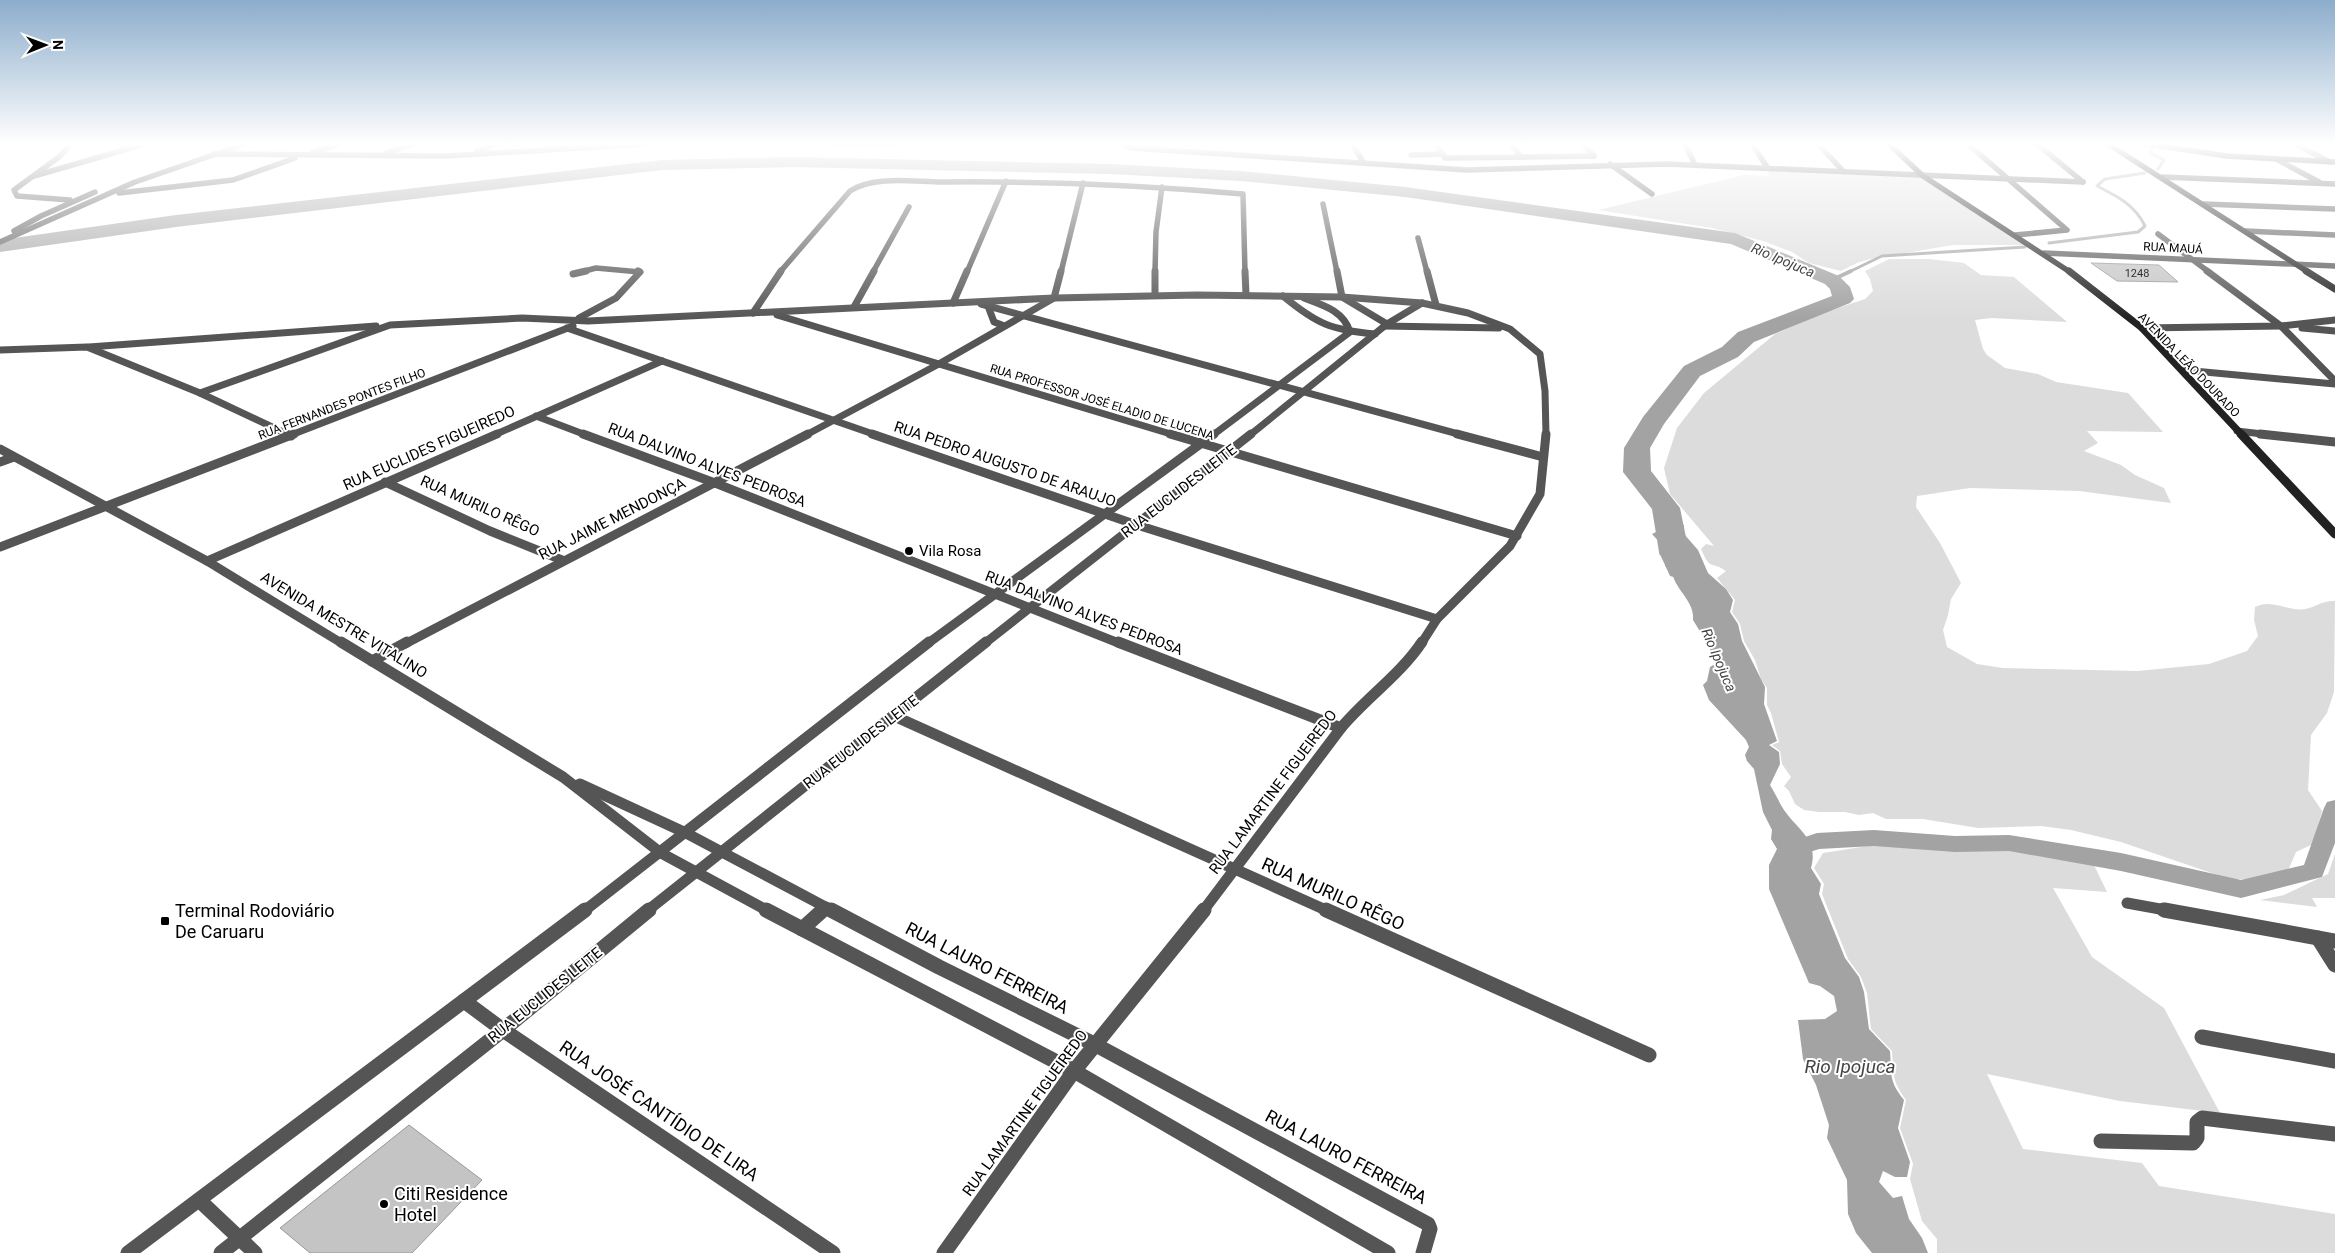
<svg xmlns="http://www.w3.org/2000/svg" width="2335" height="1253" font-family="Roboto,sans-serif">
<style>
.green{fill:#dcdcdc}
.water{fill:#a3a3a3}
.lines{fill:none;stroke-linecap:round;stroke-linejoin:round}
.stream-far1{stroke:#a3a3a3;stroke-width:3}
.stream{stroke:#a3a3a3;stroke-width:4}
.canal{fill:#a3a3a3;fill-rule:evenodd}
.river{fill:#a3a3a3;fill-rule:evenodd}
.building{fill:#c4c4c4;stroke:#999}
.street-far4{stroke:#555;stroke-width:5.5}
.street-far3{stroke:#555;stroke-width:7}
.street-far2{stroke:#555;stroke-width:9}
.street-far1{stroke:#555;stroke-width:11}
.street{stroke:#555;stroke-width:15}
.secondary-far2{stroke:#222;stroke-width:5.5}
.secondary-far1{stroke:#222;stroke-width:7}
.secondary{stroke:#222;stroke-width:9}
.poi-dot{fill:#000;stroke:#fff;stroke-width:2}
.labels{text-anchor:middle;stroke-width:4;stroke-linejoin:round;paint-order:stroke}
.far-number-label{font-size:11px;fill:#313131}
.far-street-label{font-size:12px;fill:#000;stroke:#fff}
.far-water-label{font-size:14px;font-style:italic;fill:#444;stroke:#fff}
.street-label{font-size:15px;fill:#000;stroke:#fff}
.poi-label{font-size:15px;fill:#000;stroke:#fff;text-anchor:start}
.near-street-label{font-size:18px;fill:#000;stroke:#fff}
.near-poi-label{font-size:18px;fill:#000;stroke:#fff;text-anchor:start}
.near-water-label{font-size:19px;font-style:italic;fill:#444;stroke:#fff}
</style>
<rect width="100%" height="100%" fill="#fff"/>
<g class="green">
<path d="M 1768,171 L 1921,177 L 2025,245 L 1953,245 L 1870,259 L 1857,263 L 1841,271 L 1809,263 L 1792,252 L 1763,241 L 1712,228 L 1598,210 L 1744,175 L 1769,176 Z"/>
<path d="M 1889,259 L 1929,259 L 1964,263 L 1981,275 L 2014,277 L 2067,322 L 1991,318 L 1975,320 L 1983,349 L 1987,355 L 2005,368 L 2038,374 L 2056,382 L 2128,393 L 2163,432 L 2087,431 L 2098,443 L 2084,451 L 2121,465 L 2135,475 L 2164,488 L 2171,503 L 2079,491 L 1970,488 L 1917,496 L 1916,507 L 1940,543 L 1961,583 L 1951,599 L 1948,615 L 1943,630 L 1947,647 L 1977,664 L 2003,668 L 2138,671 L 2209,664 L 2247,651 L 2258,636 L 2254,620 L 2255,607 C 2272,598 2287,612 2305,609 C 2317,607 2320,601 2335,601 L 2334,692 L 2327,713 L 2311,735 L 2308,790 L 2322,811 L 2313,844 L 2296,852 L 2287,873 L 2260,880 L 2229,879 L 2121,842 L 2071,830 L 2041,826 L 1978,828 L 1923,819 L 1886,819 L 1873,813 L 1859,815 L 1845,812 L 1819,812 L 1804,810 L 1795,804 L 1789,791 L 1784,786 L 1791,777 L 1782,764 L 1780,751 L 1772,745 L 1779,742 L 1771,713 L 1767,705 L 1767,688 L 1761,679 L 1755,660 L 1744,641 L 1740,624 L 1732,612 L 1735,600 L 1717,578 L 1726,571 C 1710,560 1711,572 1701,549 L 1706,544 L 1714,546 L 1670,494 L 1664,468 L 1677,428 L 1704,393 L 1775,334 L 1823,313 L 1865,299 L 1873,291 L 1870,279 L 1865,271 Z"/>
<path d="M 1874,845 L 2012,848 L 2092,861 L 2107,892 L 2053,888 L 2092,957 L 2164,1008 L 2220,1113 L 2120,1101 L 1987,1074 L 2023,1149 L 2142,1163 L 2159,1186 L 2335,1214 L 2335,1253 L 1937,1253 L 1937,1239 L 1922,1221 L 1910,1179 L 1913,1164 L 1900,1128 L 1906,1100 C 1891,1079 1894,1075 1892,1051 L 1871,1029 L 1867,993 L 1861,977 L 1848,959 L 1822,894 L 1824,884 L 1814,868 L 1823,853 Z"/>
<path d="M 2335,854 L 2335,898 L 2312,898 L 2317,907 L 2260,900 L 2284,895 L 2328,874 Z"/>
</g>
<path class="water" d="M 1684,525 L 1684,534 L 1698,550 L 1708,573 L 1726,589 L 1733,600 L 1730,612 L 1738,624 L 1742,641 L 1765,687 L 1764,704 L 1777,741 L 1769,745 L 1779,752 L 1780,764 L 1770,785 C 1775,793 1779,802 1784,810 C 1798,830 1819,840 1811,868 L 1821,884 L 1819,894 L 1845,958 L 1859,977 L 1864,992 L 1869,1029 L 1890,1051 C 1892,1074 1888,1080 1904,1100 L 1898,1128 L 1910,1162 L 1907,1177 L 1895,1177 L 1883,1171 L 1879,1182 L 1893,1198 L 1902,1196 L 1909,1219 L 1922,1238 L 1928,1253 L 1872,1253 L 1856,1233 L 1848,1214 L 1847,1180 L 1827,1138 L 1829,1125 L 1816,1085 L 1803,1059 L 1798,1020 L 1825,1019 L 1837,1011 L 1834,996 L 1820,986 L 1809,983 L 1769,889 L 1769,865 L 1777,849 L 1771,839 L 1772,830 L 1763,812 L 1754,769 L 1747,761 L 1745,755 L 1749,747 L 1746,740 L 1709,700 L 1703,685 L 1707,681 L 1710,667 L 1715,664 L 1709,646 L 1693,620 C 1695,600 1674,590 1672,571 L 1665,566 L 1665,559 L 1659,554 L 1663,546 L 1652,534 L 1662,529 Z"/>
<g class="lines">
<g class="stream-far1">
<path d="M 2152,149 L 2150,153 L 2164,160 L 2158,169"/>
<path d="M 2049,243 L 2138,232 L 2145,226 C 2135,205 2117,196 2097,186 L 2105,179 L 2145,173"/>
<path d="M 1849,272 L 1882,256 L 2025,247"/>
</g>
<path class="stream" d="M 1832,280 L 1851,271"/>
<path class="canal" d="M 2335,800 L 2335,843 L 2322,877 L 2241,898 L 2121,871 L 2009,851 L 1955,852 L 1874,846 L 1819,849 L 1789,859 L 1781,857 L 1777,851 L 1781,845 L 1817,833 L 1874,830 L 1955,836 L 2009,835 L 2121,853 L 2241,880 L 2304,865 L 2324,808 L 2327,802 Z"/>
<path class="river" d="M 793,157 L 1111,164 L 1241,171 L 1405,187 L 1735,233 L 1839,276 L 1850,287 L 1854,299 L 1850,303 L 1754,342 L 1738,357 L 1700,376 L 1664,424 L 1650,448 L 1651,471 L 1680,508 L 1689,552 L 1696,570 L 1692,576 L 1681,579 L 1670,576 L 1659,552 L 1652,509 L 1623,472 L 1624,448 L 1643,417 L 1684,366 L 1722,347 L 1738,332 L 1832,296 L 1830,289 L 1825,284 L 1731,244 L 1405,197 L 1241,181 L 1111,174 L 793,167 L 662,170 L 176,227 L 0,252 L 0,240 L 176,215 L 662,160 Z"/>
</g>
<g class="building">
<path d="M 2091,263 L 2159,265 L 2178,282 L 2117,281 Z"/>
<path d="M 409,1125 L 482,1180 L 412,1253 L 310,1253 L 280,1228 Z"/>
</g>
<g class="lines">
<g class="street-far4">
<path d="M 835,144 L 895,144"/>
<path d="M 1123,144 L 1131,148 L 1467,170 L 1667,164 L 2083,182"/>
<path d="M 1352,144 L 1363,162"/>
<path d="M 1436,144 L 1445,158 L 1594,156"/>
<path d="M 1511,144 L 1521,157"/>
<path d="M 1583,144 L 1594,156"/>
<path d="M 1685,144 L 1695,165"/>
<path d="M 1752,144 L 1767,167"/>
<path d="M 1818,144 L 1843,171"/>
<path d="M 1968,144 L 2067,230 L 2015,235"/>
<path d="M 2037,144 L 2083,182"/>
<path d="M 2295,144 L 2330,162"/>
<path d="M 477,151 L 496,144"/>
<path d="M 313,152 L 340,144"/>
<path d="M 386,153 L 414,144"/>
<path d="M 214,154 L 445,156 L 646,144"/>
<path d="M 1411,155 L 1443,154"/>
<path d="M 2278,160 L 2319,182"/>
<path d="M 1610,164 L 1652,194"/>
<path d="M 34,176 L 145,144"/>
<path d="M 2162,177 L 2335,184"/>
<path d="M 119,193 L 233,180 L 295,158"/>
<path d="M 70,200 L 17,196 L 14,190 L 59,157 L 71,144"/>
<path d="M 1323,204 L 1337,272"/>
<path d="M 2204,204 L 2335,209"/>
<path d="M 14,231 L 41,216 L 95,192"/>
<path d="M 2246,231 L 2335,235"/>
<path d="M 2158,234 L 2209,272"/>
<path d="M 1418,238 L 1427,272"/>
<path d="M 0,242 L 135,182 L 245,144"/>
<path d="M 2044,253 L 2335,266"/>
<path d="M 581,272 L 596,268 L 640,272"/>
<path d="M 780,272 L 850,191 C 875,175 915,182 943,182 C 1044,181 1143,185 1243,194 L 1245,272"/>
<path d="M 873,272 L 909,207"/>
<path d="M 967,272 L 1006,181"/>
<path d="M 1061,272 L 1083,183"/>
<path d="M 1155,272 L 1156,232 L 1162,187"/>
</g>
<g class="street-far3">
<path d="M 1245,271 L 1246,295"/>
<path d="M 1427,271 L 1436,305"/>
<path d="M 2207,271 L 2281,326 L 2335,381"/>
<path d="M 573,274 L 586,271"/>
<path d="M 1155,295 L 1155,271"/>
<path d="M 1283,296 C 1317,324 1331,330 1375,334"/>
<path d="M 953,303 L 967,271"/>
<path d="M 981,304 L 1462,435"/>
<path d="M 988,306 L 994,322 L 1002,325"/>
<path d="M 854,307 L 874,271"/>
<path d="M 753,313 L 781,271"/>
<path d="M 777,315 L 1174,435"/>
<path d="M 579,318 L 616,298 L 640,272 L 638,271"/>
<path d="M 1387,324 L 1422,303"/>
<path d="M 1384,326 L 1499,328"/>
<path d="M 567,328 L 876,435"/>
<path d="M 2142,328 L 2281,326 L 2335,320"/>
<path d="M 2302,328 L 2335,331"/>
<path d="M 89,347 L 376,326"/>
<path d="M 0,350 L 87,347 L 200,393 L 289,435"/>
<path d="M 2183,370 L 2335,384"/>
<path d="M 200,393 L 390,325 L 522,318 L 588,321 L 1054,298 L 1197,295 L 1342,297 L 1422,303 L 1468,313 L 1510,329 L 1540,354 L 1545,391 L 1546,435"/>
<path d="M 536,416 L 586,435"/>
<path d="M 2237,431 L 2271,435"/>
<path d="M 291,435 L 573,326"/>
<path d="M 494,435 L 662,361"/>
<path d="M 806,435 L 937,365 L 1054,298 L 1061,271"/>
<path d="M 1213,435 L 1350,332 C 1344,311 1323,305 1304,298"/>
<path d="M 1250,435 L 1387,324 L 1342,297 L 1337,271"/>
</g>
<g class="street-far2">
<path d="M 286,434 L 291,436"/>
<path d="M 583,434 L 715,483 L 1121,644"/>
<path d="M 872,434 L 1137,525 L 1437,619"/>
<path d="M 1170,434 L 1517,536"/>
<path d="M 1457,434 L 1543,457"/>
<path d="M 2260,434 L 2335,442"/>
<path d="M 0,449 L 207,561 L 343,644"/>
<path d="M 0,462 L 14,457"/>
<path d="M 385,482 L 490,531 L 562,560"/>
<path d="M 0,547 L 294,434"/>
<path d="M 207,561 L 497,434"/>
<path d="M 405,644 L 808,434"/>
<path d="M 927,644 L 1214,434"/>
<path d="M 984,644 L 1251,434"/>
<path d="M 1421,644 L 1437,619 L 1510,546 L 1540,494 L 1546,434"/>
</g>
<g class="street-far1">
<path d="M 341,642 L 563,777 L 661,853 L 768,911"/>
<path d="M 1118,642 L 1341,728"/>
<path d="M 372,661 L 407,642"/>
<path d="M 894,716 L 1328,911"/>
<path d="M 580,784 L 686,833 L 833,911"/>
<path d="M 2127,903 L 2171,911"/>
<path d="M 584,911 L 929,642"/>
<path d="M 647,911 L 986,642"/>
<path d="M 822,911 L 826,907"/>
<path d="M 1203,911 L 1341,728 C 1366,698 1400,675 1422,642"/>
</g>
<g class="street">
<path d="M 766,910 L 1074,1071 L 1388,1253"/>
<path d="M 831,910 L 939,967 L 1094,1044 L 1428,1224 L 1430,1229 L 1423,1253"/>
<path d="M 1326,910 L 1649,1055"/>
<path d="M 2164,910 L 2335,941"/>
<path d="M 802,929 L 823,910"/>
<path d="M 2318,938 L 2335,965"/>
<path d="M 464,1001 L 503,1030 L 833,1253"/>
<path d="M 2202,1037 L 2335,1061"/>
<path d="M 2101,1141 L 2193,1143 L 2197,1138 L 2197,1122 L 2202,1118 L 2335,1134"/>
<path d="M 199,1200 L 255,1253"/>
<path d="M 128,1253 L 585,910"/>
<path d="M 221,1253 L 503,1030 L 649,910"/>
<path d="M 944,1253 L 1074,1071 L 1204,910"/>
</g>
<g class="secondary-far2">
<path d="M 1889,144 L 1923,176 L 2070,272"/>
<path d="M 2108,144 L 2308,272"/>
<path d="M 2147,144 L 2227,156 L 2335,162"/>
</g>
<g class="secondary-far1">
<path d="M 2069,271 L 2142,328 L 2242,435"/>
<path d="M 2306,271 L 2335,289"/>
</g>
<path class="secondary" d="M 2241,434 L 2335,534"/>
</g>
<linearGradient id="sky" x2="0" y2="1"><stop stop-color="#8cadcc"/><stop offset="0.45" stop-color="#fff"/><stop offset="1" stop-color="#fff" stop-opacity="0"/></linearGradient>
<rect width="2335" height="320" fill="url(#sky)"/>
<g class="poi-dot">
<circle cx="909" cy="551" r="5"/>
<rect x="160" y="916" width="10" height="10" rx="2.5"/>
<circle cx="384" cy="1204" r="5"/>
</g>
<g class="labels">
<g class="far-number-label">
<text x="2137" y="277">1248</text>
</g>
<g class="far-street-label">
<text transform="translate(2173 248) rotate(3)" y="4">RUA MAUÁ</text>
<text transform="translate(2189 365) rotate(46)" y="4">AVENIDA LEÃO DOURADO</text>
<text transform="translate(1102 402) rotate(17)" y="4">RUA PROFESSOR JOSÉ ELADIO DE LUCENA</text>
<text transform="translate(342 404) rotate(-21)" y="4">RUA FERNANDES PONTES FILHO</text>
</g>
<g class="far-water-label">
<text transform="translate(1783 260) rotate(23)" y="5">Rio Ipojuca</text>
<text transform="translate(1719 660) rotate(67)" y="5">Rio Ipojuca</text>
</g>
<g class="street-label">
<text transform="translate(429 448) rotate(-24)" y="5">RUA EUCLIDES FIGUEIREDO</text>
<text transform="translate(1005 464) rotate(19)" y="5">RUA PEDRO AUGUSTO DE ARAUJO</text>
<text transform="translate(707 465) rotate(21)" y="5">RUA DALVINO ALVES PEDROSA</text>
<text transform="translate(1179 491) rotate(-38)" y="5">RUA EUCLIDES LEITE</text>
<text transform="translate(480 506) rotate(24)" y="5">RUA MURILO RÊGO</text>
<text transform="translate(612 519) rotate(-27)" y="5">RUA JAIME MENDONÇA</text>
<text transform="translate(1084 613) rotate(21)" y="5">RUA DALVINO ALVES PEDROSA</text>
<text transform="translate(344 625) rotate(31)" y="5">AVENIDA MESTRE VITALINO</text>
<text transform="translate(861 742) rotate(-38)" y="5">RUA EUCLIDES LEITE</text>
<text transform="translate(1273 792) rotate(-53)" y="5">RUA LAMARTINE FIGUEIREDO</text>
<text transform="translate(545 995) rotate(-39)" y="5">RUA EUCLIDES LEITE</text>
<text transform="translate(1025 1113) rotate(-54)" y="5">RUA LAMARTINE FIGUEIREDO</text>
</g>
<g class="poi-label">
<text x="919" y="556">Vila Rosa</text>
</g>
<g class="near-street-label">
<text transform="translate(1333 894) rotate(24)" y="6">RUA MURILO RÊGO</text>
<text transform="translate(987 968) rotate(27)" y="6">RUA LAURO FERREIRA</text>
<text transform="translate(659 1111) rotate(34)" y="6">RUA JOSÉ CANTÍDIO DE LIRA</text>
<text transform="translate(1346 1157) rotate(28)" y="6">RUA LAURO FERREIRA</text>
</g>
<g class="near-poi-label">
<text x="175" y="917">Terminal Rodoviário<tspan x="175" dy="21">De Caruaru</tspan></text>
<text x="394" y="1200">Citi Residence<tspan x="394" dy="21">Hotel</tspan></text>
</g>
<g class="near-water-label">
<text x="1850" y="1073">Rio Ipojuca</text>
</g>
</g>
<g transform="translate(45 45) rotate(89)" stroke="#ffffff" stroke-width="4" paint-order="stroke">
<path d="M0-4L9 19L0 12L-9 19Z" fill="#000000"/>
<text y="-8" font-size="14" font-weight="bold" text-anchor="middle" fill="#000000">N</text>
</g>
</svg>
